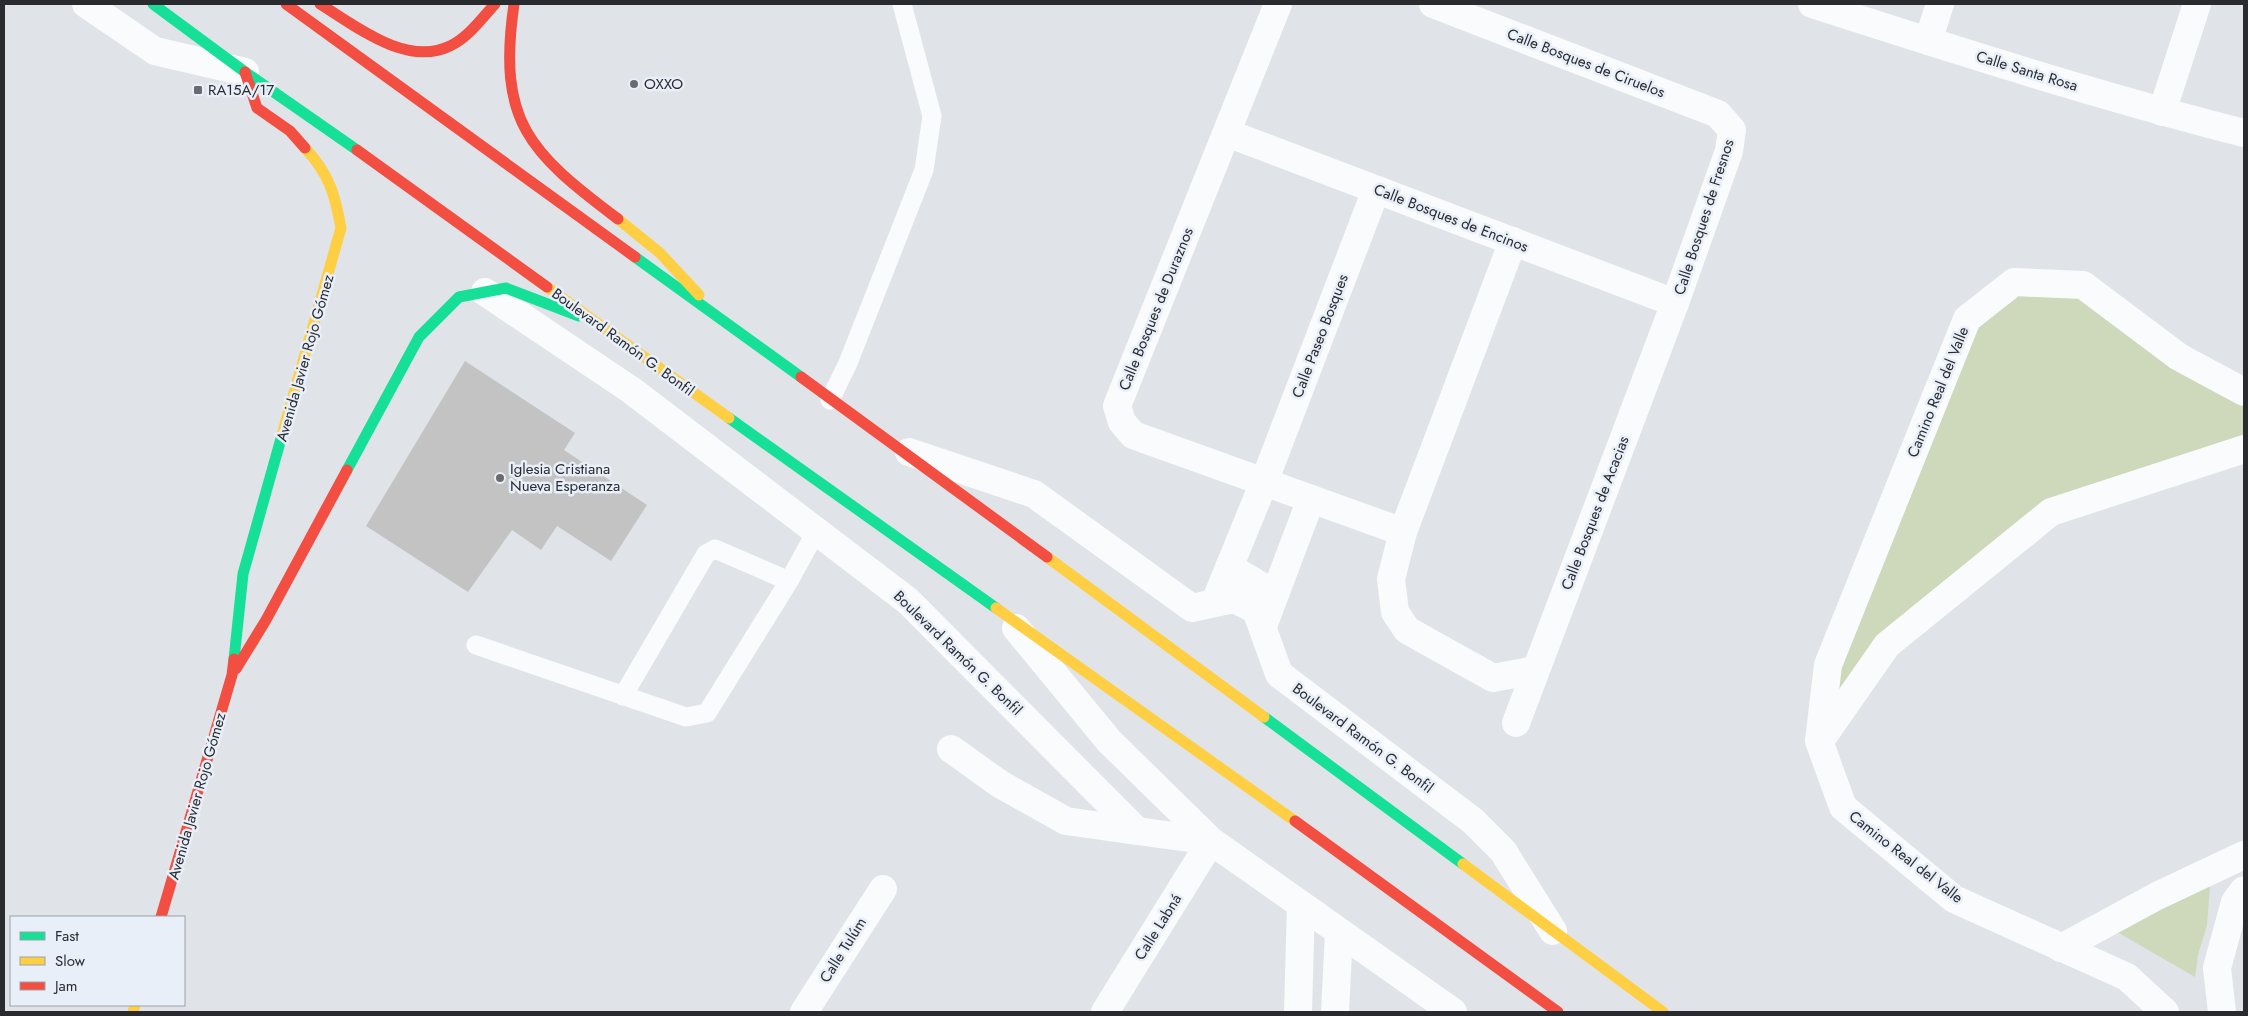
<svg xmlns="http://www.w3.org/2000/svg" width="2248" height="1016" font-family="Jost,sans-serif">
<style>
.green{fill:#cdd9ba}
.building{fill:#c3c3c4}
.lines{fill:none;stroke-linecap:round;stroke-linejoin:round}
.lane{stroke:#fafbfc;stroke-width:19}
.street{stroke:#fafbfc;stroke-width:28}
.fast{stroke:#16e098;stroke-width:11}
.slow{stroke:#ffcf43;stroke-width:11}
.jam{stroke:#f24e42;stroke-width:11}
.poi-dot{fill:#696b70;stroke:#e9eff9;stroke-width:2}
.labels{text-anchor:middle;stroke-width:5;stroke-linejoin:round;paint-order:stroke}
.street-label{font-size:15px;fill:#292b2f;stroke:#e9eff9}
.poi-label{font-size:15px;fill:#292b2f;stroke:#e9eff9;text-anchor:start}
</style>
<rect width="100%" height="100%" fill="#e0e3e8"/>
<g class="green">
<path d="M 2068,288 L 2244,391 L 2244,435 L 2047,508 L 1829,714 L 1831,667 L 1984,296 Z"/>
<path d="M 2211,873 L 2207,925 L 2198,955 L 2195,977 L 2105,925 Z"/>
</g>
<path class="building" d="M 465,361 L 575,433 L 564,450 L 647,505 L 611,561 L 557,526 L 541,550 L 512,530 L 468,592 L 366,526 Z"/>
<g class="lines">
<g class="lane">
<path d="M 830,400 L 848,363 L 924,170 L 932,116 L 902,4"/>
<path d="M 476,645 L 686,717 L 707,713 L 789,581 L 817,530"/>
<path d="M 623,696 L 706,554 L 715,549 L 789,581"/>
</g>
<g class="street">
<path d="M 86,4 L 155,51 L 245,72"/>
<path d="M 1278,4 L 1117,406 L 1122,422 L 1133,435 L 1403,532"/>
<path d="M 1433,4 L 1718,114 L 1732,130 L 1729,151 L 1675,303 L 1516,723"/>
<path d="M 1812,4 C 1955,50 2099,96 2244,133"/>
<path d="M 1928,41 L 1940,4"/>
<path d="M 2162,112 L 2197,4"/>
<path d="M 1227,133 L 1675,303"/>
<path d="M 1513,241 L 1403,532 L 1391,579 L 1395,612 L 1407,630 L 1493,678 L 1535,670"/>
<path d="M 485,292 L 631,390 L 908,601 L 1137,831 L 1211,841 L 1105,1012"/>
<path d="M 909,452 L 1034,494 L 1192,608 L 1234,599 L 1256,610 L 1279,674 L 1473,821 L 1503,851 L 1553,931"/>
<path d="M 1229,567 L 1275,594"/>
<path d="M 1215,602 L 1264,482 L 1376,190"/>
<path d="M 1263,626 L 1311,499"/>
<path d="M 1016,628 L 1109,741 L 1211,841 L 1453,1012"/>
<path d="M 1822,738 L 1887,645 L 2051,512 L 2244,449"/>
<path d="M 951,749 L 1000,784 L 1066,821 L 1137,831"/>
<path d="M 2061,948 L 2157,896 L 2244,855"/>
<path d="M 804,1012 L 883,889"/>
<path d="M 1298,1012 L 1301,905"/>
<path d="M 1335,1012 L 1339,932"/>
<path d="M 2165,1012 L 2127,977 L 1954,899 L 1843,807 L 1819,741 L 1828,665 L 1967,319 L 2014,282 L 2083,285 L 2179,357 L 2244,392"/>
<path d="M 2222,1012 L 2217,968 L 2235,902 L 2244,890"/>
</g>
<g class="fast">
<path d="M 153,4 L 245,72 L 357,150"/>
<path d="M 635,257 L 801,377"/>
<path d="M 729,418 L 996,608"/>
<path d="M 347,470 L 419,337 L 459,297 L 506,288 L 579,316"/>
<path d="M 234,659 L 243,574 L 282,435"/>
<path d="M 1264,717 L 1463,864"/>
</g>
<g class="slow">
<path d="M 618,219 L 660,253 L 699,295"/>
<path d="M 547,287 L 729,418"/>
<path d="M 282,435 L 341,228 C 335,194 329,174 305,148"/>
<path d="M 1047,557 L 1264,717"/>
<path d="M 996,608 L 1295,821"/>
<path d="M 1463,864 L 1663,1012"/>
<path d="M 133,1012 L 135,1005"/>
</g>
<g class="jam">
<path d="M 286,4 L 635,257"/>
<path d="M 320,4 C 356,26 406,67 450,46 C 468,38 482,18 495,4"/>
<path d="M 514,4 C 497,122 529,152 618,219"/>
<path d="M 245,72 L 257,108 L 290,131 L 305,148"/>
<path d="M 357,150 L 547,287"/>
<path d="M 801,377 L 1047,557"/>
<path d="M 236,669 L 266,620 L 347,470"/>
<path d="M 1295,821 L 1558,1012"/>
<path d="M 161,917 L 232,675 L 234,659"/>
</g>
</g>
<g class="poi-dot">
<circle cx="634" cy="84" r="5"/>
<rect x="193" y="85" width="10" height="10" rx="2.5"/>
<circle cx="500" cy="478" r="5"/>
</g>
<g class="labels">
<g class="street-label">
<text transform="translate(1586 63) rotate(21)" y="5">Calle Bosques de Ciruelos</text>
<text transform="translate(2027 71) rotate(17)" y="5">Calle Santa Rosa</text>
<text transform="translate(1704 217) rotate(-72)" y="5">Calle Bosques de Fresnos</text>
<text transform="translate(1451 218) rotate(21)" y="5">Calle Bosques de Encinos</text>
<text transform="translate(1156 309) rotate(-68)" y="5">Calle Bosques de Duraznos</text>
<text transform="translate(1320 336) rotate(-69)" y="5">Calle Paseo Bosques</text>
<text transform="translate(623 342) rotate(36)" y="5">Boulevard Ramón G. Bonfil</text>
<text transform="translate(305 358) rotate(-74)" y="5">Avenida Javier Rojo Gómez</text>
<text transform="translate(1938 392) rotate(-68)" y="5">Camino Real del Valle</text>
<text transform="translate(1595 513) rotate(-69)" y="5">Calle Bosques de Acacias</text>
<text transform="translate(958 653) rotate(44)" y="5">Boulevard Ramón G. Bonfil</text>
<text transform="translate(1363 738) rotate(37)" y="5">Boulevard Ramón G. Bonfil</text>
<text transform="translate(197 796) rotate(-74)" y="5">Avenida Javier Rojo Gómez</text>
<text transform="translate(1906 857) rotate(38)" y="5">Camino Real del Valle</text>
<text transform="translate(1158 927) rotate(-58)" y="5">Calle Labná</text>
<text transform="translate(843 950) rotate(-58)" y="5">Calle Tulúm</text>
</g>
<g class="poi-label">
<text x="644" y="89">OXXO</text>
<text x="208" y="95">RA15A/17</text>
<text x="510" y="474">Iglesia Cristiana<tspan x="510" dy="17">Nueva Esperanza</tspan></text>
</g>
</g>
<rect width="2248" height="1016" fill="none" stroke="#292b2f" stroke-width="10"/>
<rect x="10" y="916" width="175" height="90" fill="#e9eff9" stroke="#9ca1a8"/>
<rect x="20" y="932" width="25" height="8" fill="#16e098" stroke="#9ca1a8"/>
<text x="55" y="941" font-size="15" fill="#292b2f">Fast</text>
<rect x="20" y="957" width="25" height="8" fill="#ffcf43" stroke="#9ca1a8"/>
<text x="55" y="966" font-size="15" fill="#292b2f">Slow</text>
<rect x="20" y="982" width="25" height="8" fill="#f24e42" stroke="#9ca1a8"/>
<text x="55" y="991" font-size="15" fill="#292b2f">Jam</text>
</svg>
